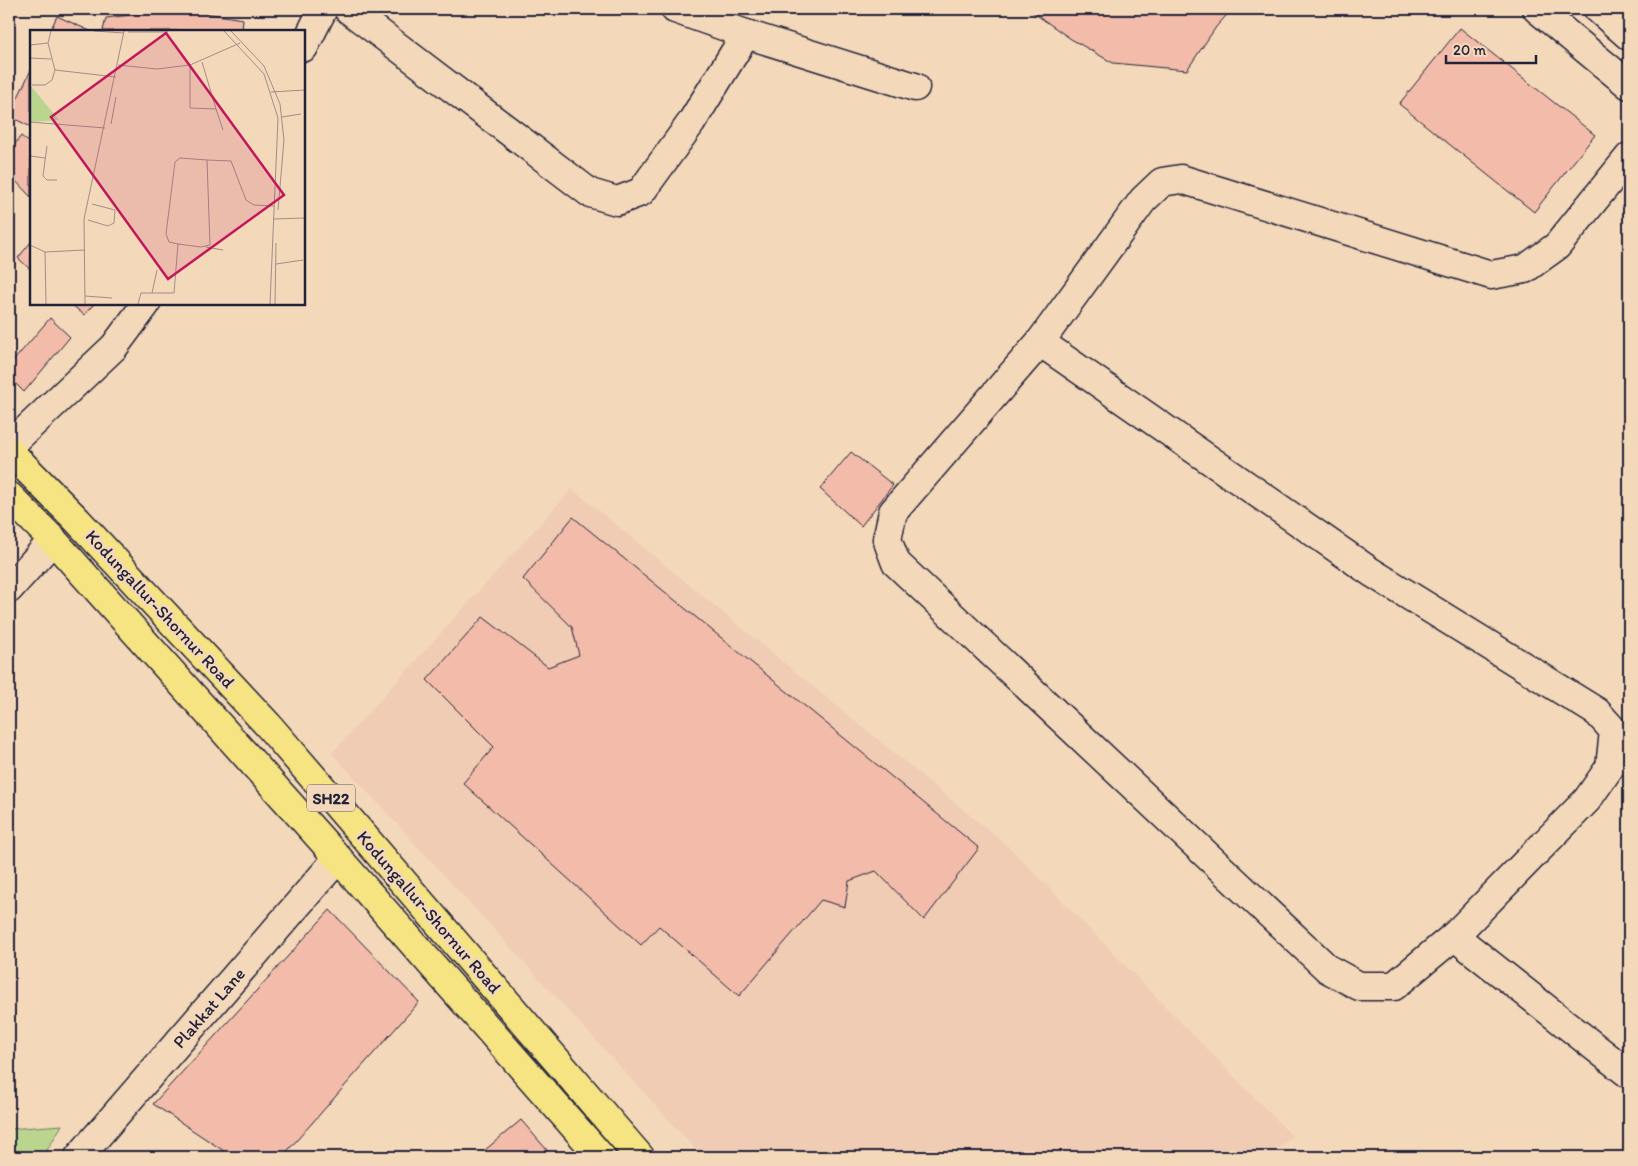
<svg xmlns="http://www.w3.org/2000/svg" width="1638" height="1166" font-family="Itim,sans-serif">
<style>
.built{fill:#efccb3}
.green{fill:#bad68e;stroke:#6e7c64}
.building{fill:#f3bba9;stroke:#22223b}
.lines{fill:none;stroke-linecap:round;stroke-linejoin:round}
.street-casing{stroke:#22223b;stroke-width:31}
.secondary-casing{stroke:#22223b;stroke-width:31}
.primary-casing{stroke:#22223b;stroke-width:31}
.street{stroke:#f3d8ba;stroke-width:28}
.secondary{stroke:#f3d8ba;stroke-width:28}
.primary{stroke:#f6e381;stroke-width:28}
.labels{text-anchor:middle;stroke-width:5;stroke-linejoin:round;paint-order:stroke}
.shield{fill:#f3d8ba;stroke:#615961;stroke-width:1}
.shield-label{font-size:16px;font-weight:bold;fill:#22223b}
.street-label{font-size:18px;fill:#22223b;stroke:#f3d8ba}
.inset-road{fill:none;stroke:#9f8f87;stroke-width:1}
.view{fill:#c2185b;fill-opacity:0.15;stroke:#c2185b;stroke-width:2.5}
.inset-edge{fill:none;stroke:#22223b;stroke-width:2.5}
</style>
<rect width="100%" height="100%" fill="#f3d8ba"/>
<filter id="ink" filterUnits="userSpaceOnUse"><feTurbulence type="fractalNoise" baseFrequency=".02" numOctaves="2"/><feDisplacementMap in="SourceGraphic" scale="10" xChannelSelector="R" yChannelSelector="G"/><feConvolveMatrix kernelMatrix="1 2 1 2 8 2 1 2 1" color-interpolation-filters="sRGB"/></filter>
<g filter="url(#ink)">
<path class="built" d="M 572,489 L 1011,849 L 1292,1136 L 1268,1157 L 703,1157 L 332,753 Z"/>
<path class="green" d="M 62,1125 L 43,1157 L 9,1157 L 9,1129 Z"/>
<g class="building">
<path d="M 179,9 L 243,19 L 242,31 L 103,31 L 106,18 Z"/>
<path d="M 1028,9 L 1232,9 L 1216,27 L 1187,70 L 1113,63 L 1071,39 Z"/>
<path d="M 57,16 L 90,31 L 50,31 Z"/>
<path d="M 1460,28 L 1595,135 L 1534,212 L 1399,104 Z"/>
<path d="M 31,70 L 31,127 L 9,116 Z"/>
<path d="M 21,136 L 31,144 L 31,197 L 9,174 L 9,152 Z"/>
<path d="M 31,242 L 31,270 L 18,258 Z"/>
<path d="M 71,304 L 94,304 L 84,315 Z"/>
<path d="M 50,318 L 70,337 L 24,392 L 9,377 L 9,366 Z"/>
<path d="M 851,452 L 893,485 L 861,526 L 820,489 Z"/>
<path d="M 573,517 L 979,848 L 924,920 L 876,871 L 849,881 L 845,907 L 821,900 L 739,996 L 659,926 L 641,945 L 463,783 L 494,747 L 427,680 L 483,617 L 548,667 L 579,655 L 572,627 L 523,579 Z"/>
<path d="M 330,910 L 419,1002 L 282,1157 L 233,1157 L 153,1104 Z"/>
<path d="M 521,1120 L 553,1157 L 481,1157 L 479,1155 Z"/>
</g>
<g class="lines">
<defs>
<g id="street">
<path d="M 348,9 L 590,193 L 617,201 L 641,192 L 691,123 L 746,34 L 675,9"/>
<path d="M 746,34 L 915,87"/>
<path d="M 304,47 L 323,9"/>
<path d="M 1629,157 L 1557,246 L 1525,269 L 1491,275 L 1181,179 L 1162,182 L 1143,200 L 1040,342 L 1371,572 L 1597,712 L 1614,731 L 1610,767 L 1587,800 L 1454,936 L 1629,1074"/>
<path d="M 1040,342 L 893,512 L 887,539 L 896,563 L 1328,969 L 1359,986 L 1394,986 L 1454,936"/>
<path d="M 9,446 L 114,347 L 146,304"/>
<path d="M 9,589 L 53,540"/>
<path d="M 79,1157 L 338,858"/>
</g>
<g id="secondary">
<path d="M 1537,9 L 1629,85"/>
<path d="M 1598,9 L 1629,36"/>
</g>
<g id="primary">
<path d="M 9,451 L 77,520 L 268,725 L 640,1157"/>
<path d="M 9,496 L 53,540 L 338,858 L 601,1157"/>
</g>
</defs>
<use href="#street" class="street-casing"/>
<use href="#secondary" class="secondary-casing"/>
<use href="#primary" class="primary-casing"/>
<use href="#street" class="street"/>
<use href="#secondary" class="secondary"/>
<use href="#primary" class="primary"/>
</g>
</g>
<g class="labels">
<rect class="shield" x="307" y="784.5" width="48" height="27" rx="4"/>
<g class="shield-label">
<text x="331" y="804">SH22</text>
</g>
<g class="street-label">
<text transform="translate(160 609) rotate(47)" y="6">Kodungallur-Shornur Road</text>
<text transform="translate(429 912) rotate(49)" y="6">Kodungallur-Shornur Road</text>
<text transform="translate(209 1008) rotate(-49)" y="6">Plakkat Lane</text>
</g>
</g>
<g transform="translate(30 30)">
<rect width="275" height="275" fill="#f3d8ba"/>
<path d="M 0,55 L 29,90 L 0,92 Z" fill="#bad68e"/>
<path class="inset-road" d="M 21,1 L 18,13 L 25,40 L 86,47M 64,1 L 94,3M 194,1 L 234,44 L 248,88 L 240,274M 201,1 L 234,36 L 250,74 L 254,110 L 248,180M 98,2 L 138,2M 0,15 L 18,13M 0,28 L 21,29M 88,35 L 127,39 L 160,35 L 210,13M 160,35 L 160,78 L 186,79 L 172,32M 2,55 L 15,55 L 22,50 L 25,40M 241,62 L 275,60M 186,79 L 193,100M 252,87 L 271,84M 0,92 L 75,98M 81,94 L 86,67M 17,116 L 13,146 L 17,150 L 27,150M 0,126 L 15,128M 243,189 L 275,188M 58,190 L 78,196 L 84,193 L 85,180 L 62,174M 148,214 L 139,212 L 136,204 L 145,132 L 150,128 L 177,130M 0,215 L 15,222 L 55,220M 176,217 L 193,220M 15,222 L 16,274M 246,234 L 273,230M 122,263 L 127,240M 55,266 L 82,268M 55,274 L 54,189 L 94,1M 108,274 L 111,263 L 144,263 L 148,214 L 171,217 L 180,215 L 177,130 L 201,131 L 216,170 L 224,175 L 244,176M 245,274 L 246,213"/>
<path class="view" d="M 136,3 L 254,165 L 138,249 L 21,87 Z"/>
<rect width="275" height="275" class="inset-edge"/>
</g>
<rect width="1638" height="1166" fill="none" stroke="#f3d8ba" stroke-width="30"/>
<rect x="15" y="15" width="1608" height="1136" fill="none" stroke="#22223b" stroke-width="2" filter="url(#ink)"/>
<path d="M1446 55v8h90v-8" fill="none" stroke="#22223b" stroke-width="2.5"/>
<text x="1453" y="55" font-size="15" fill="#22223b" stroke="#f3d8ba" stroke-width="4" paint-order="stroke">20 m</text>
</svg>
